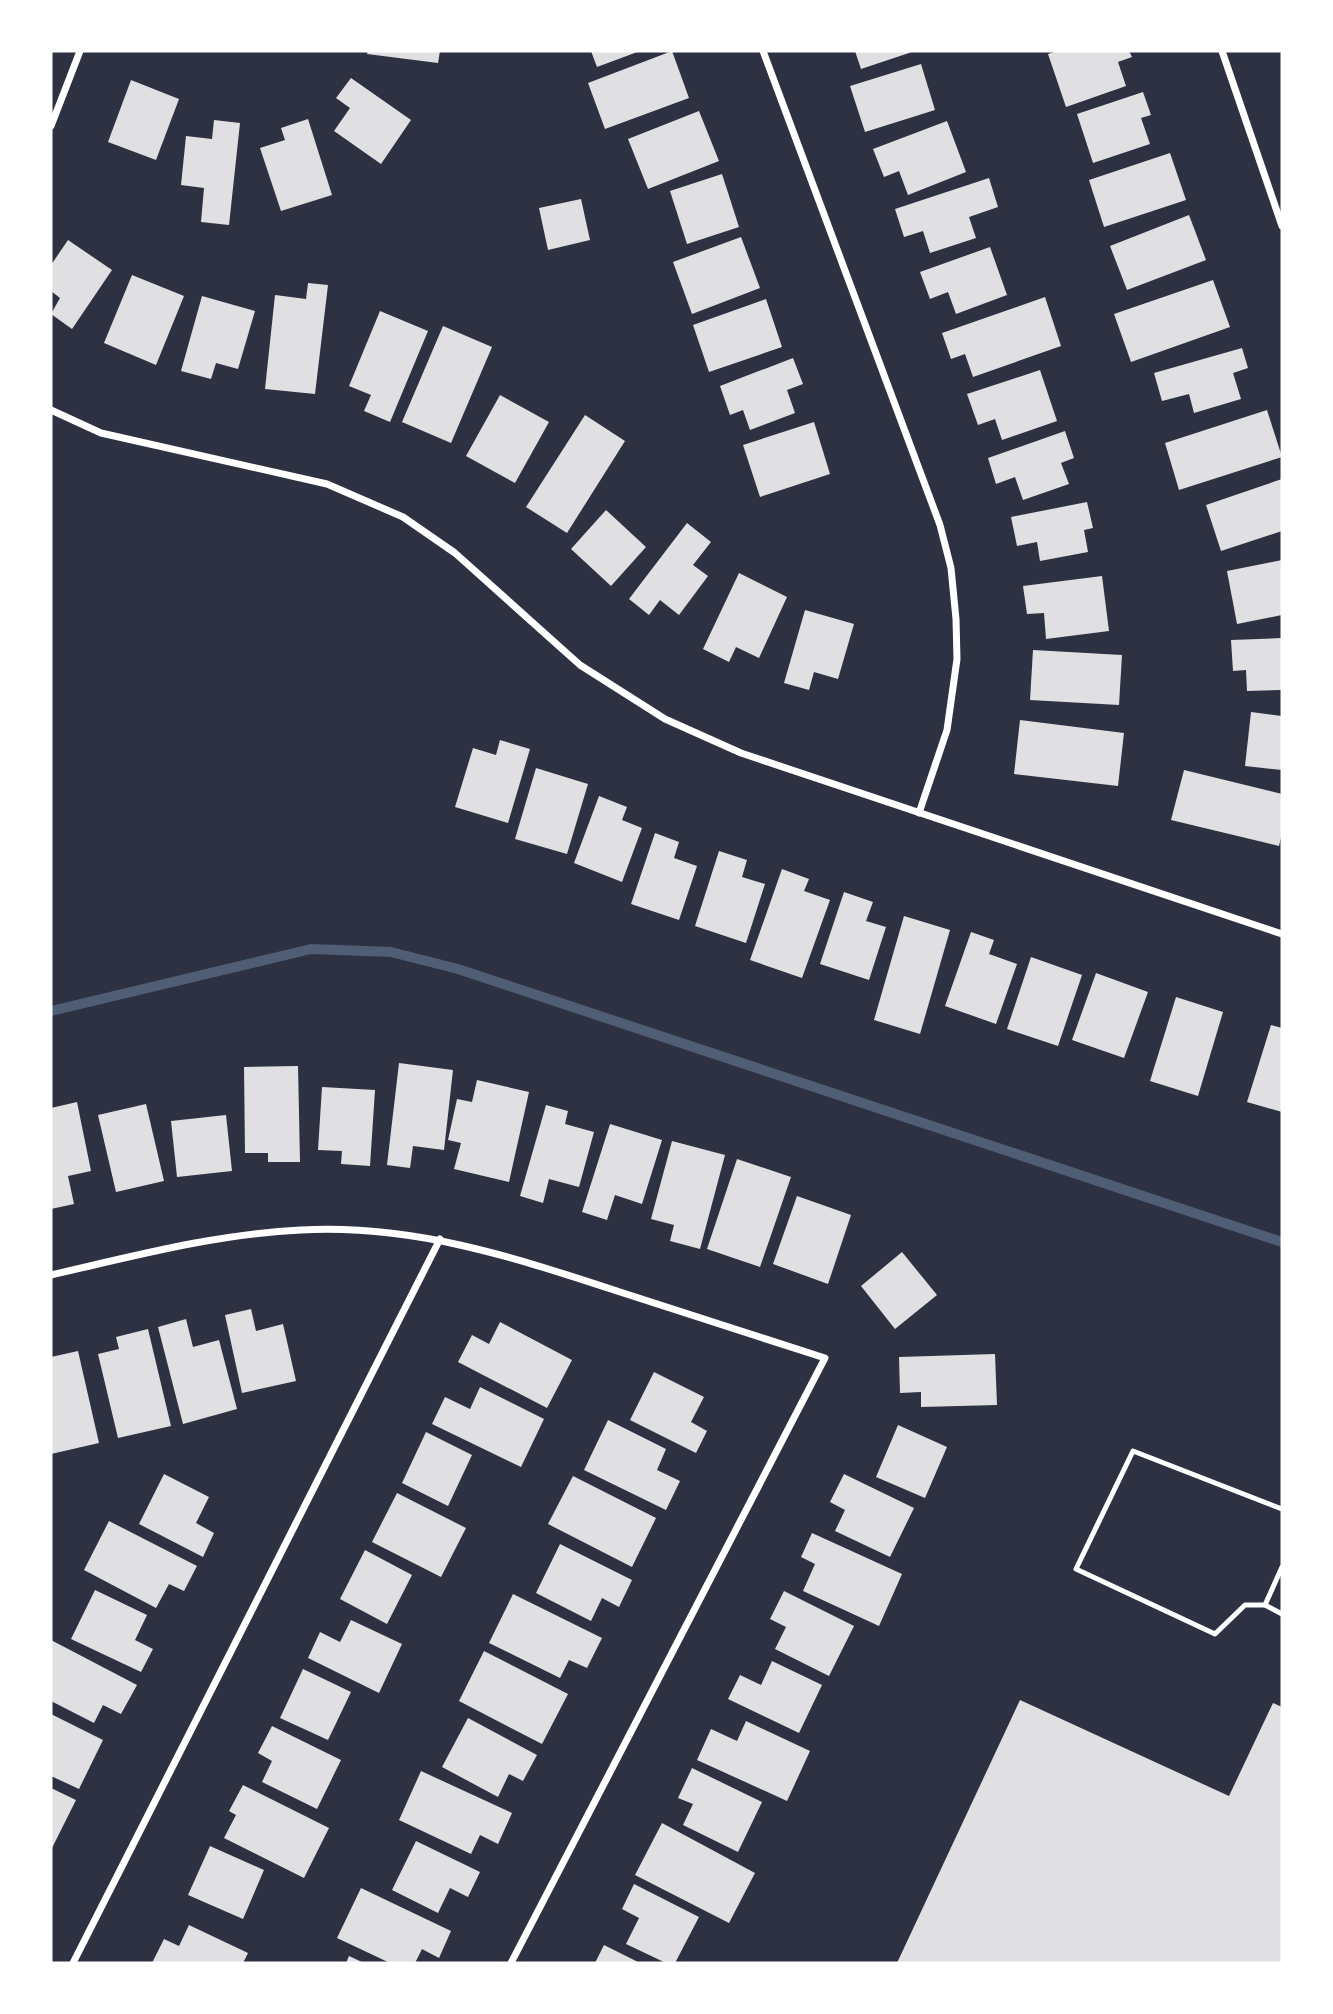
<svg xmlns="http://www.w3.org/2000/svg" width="1333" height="2014" font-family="Literata,serif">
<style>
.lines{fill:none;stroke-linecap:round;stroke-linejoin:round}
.stream{stroke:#4f5d75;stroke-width:10}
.building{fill:#e0e0e3}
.service{stroke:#fff;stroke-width:5}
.minor{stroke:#fff;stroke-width:7}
</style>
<rect width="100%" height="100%" fill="#2d3142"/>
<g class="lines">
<path class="stream" d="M 51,1011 L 311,949 L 391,952 L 458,969 L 1282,1242"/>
</g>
<g class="building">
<path d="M 368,51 L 440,51 L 438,63 L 367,54 Z"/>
<path d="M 591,51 L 640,51 L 597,67 Z"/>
<path d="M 672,51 L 689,98 L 605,129 L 588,83 Z"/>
<path d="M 855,51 L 915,51 L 861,69 Z"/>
<path d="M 1057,51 L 1129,51 L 1132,57 L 1118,62 L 1126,86 L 1066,107 L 1048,54 Z"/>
<path d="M 921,64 L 935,110 L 865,132 L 850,86 Z"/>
<path d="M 351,78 L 411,120 L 381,164 L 334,131 L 350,108 L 336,98 Z"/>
<path d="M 131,80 L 179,99 L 156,160 L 108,142 Z"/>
<path d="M 1143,92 L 1151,115 L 1141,118 L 1150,144 L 1093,163 L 1077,114 Z"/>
<path d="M 699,111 L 719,161 L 648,189 L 628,139 Z"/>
<path d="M 308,119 L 332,195 L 281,211 L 260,148 L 285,140 L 281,128 Z"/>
<path d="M 214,120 L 240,123 L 229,225 L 201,222 L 204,188 L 181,185 L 186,136 L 212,139 Z"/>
<path d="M 947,121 L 966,172 L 908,195 L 899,171 L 884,177 L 873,149 Z"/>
<path d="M 1170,153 L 1186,200 L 1104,227 L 1089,180 Z"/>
<path d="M 722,174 L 739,227 L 687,244 L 670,191 Z"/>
<path d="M 989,178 L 998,207 L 969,217 L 976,238 L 930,253 L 923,231 L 904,237 L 895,209 Z"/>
<path d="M 581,199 L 590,240 L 548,250 L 539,208 Z"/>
<path d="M 1189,215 L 1206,260 L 1127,290 L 1110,246 Z"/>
<path d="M 741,237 L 760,288 L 692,314 L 673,262 Z"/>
<path d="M 68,240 L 112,270 L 72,329 L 51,314 L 60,298 L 51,291 L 51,265 Z"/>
<path d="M 990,247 L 1007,295 L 956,314 L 948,292 L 930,299 L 920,272 Z"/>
<path d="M 132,275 L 184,296 L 156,365 L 104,343 Z"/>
<path d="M 1213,280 L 1230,327 L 1131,362 L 1114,314 Z"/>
<path d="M 308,283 L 328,285 L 315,394 L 265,389 L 275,295 L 306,299 Z"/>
<path d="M 202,296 L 255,311 L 238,369 L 216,363 L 211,379 L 181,371 Z"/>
<path d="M 1045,297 L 1061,346 L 973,377 L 965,354 L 951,359 L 942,333 Z"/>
<path d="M 766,299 L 782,347 L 709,372 L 693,325 Z"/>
<path d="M 380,311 L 428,331 L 390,422 L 364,411 L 371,395 L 349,386 Z"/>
<path d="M 443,326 L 492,347 L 451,443 L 402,422 Z"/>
<path d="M 1242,348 L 1248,368 L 1233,373 L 1241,399 L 1194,413 L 1189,394 L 1162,401 L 1154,373 Z"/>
<path d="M 793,358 L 803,384 L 787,390 L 795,413 L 750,430 L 743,410 L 730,415 L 720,386 Z"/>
<path d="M 1040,370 L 1057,421 L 1002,440 L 995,419 L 978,425 L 967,394 Z"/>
<path d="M 500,395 L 549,422 L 515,483 L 466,456 Z"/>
<path d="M 1267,410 L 1282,457 L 1179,490 L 1165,443 Z"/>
<path d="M 585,415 L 625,441 L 567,533 L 526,507 Z"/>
<path d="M 814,422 L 830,474 L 760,497 L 743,445 Z"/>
<path d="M 1065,431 L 1074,458 L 1061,463 L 1069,484 L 1023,500 L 1015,477 L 996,484 L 988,458 Z"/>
<path d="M 1282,479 L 1282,531 L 1221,551 L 1206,505 Z"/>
<path d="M 1087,502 L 1093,528 L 1084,530 L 1088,552 L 1040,561 L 1037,542 L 1017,546 L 1011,517 Z"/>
<path d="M 606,510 L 646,547 L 611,586 L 571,549 Z"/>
<path d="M 687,523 L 711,542 L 693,565 L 708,576 L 679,615 L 660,600 L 649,615 L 629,599 Z"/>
<path d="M 1282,560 L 1282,615 L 1237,624 L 1227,571 Z"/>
<path d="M 739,573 L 787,597 L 759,658 L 736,647 L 729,662 L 703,649 Z"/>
<path d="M 1102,576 L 1109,631 L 1046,639 L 1044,613 L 1027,614 L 1023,586 Z"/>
<path d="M 805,610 L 854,624 L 838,679 L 814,672 L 809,690 L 784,683 Z"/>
<path d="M 1282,638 L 1282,690 L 1247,691 L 1246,670 L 1233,671 L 1231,640 Z"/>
<path d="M 1033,650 L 1122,655 L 1119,705 L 1030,700 Z"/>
<path d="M 1251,712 L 1282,716 L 1282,770 L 1245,766 Z"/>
<path d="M 1020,720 L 1124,733 L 1118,786 L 1014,774 Z"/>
<path d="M 500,740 L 530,749 L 508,823 L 455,807 L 473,748 L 496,755 Z"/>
<path d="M 536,768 L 588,784 L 567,854 L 515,839 Z"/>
<path d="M 1184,770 L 1282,794 L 1282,833 L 1279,846 L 1171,820 Z"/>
<path d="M 599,796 L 627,807 L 622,820 L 642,828 L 622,882 L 574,863 Z"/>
<path d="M 655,833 L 679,842 L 674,858 L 697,866 L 679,920 L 631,904 Z"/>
<path d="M 719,851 L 747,860 L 742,877 L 765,884 L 746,943 L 695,926 Z"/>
<path d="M 782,869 L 809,879 L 804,891 L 830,900 L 802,978 L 750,960 Z"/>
<path d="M 844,892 L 873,902 L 866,921 L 886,927 L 869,980 L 820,964 Z"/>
<path d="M 904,916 L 950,930 L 920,1034 L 874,1020 Z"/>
<path d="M 971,932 L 994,940 L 989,954 L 1017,964 L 996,1024 L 945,1006 Z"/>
<path d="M 1031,957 L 1082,975 L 1058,1046 L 1007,1029 Z"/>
<path d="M 1096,973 L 1148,992 L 1124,1058 L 1072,1040 Z"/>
<path d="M 1176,997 L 1223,1012 L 1198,1096 L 1150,1081 Z"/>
<path d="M 1271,1025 L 1282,1028 L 1282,1112 L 1247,1102 Z"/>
<path d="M 399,1063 L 453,1070 L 444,1150 L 413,1146 L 410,1168 L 387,1165 Z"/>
<path d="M 298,1066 L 300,1162 L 268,1162 L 268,1153 L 245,1153 L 244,1067 Z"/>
<path d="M 477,1080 L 529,1092 L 509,1182 L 454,1169 L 461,1143 L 448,1140 L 457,1099 L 472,1102 Z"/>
<path d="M 322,1087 L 375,1090 L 370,1166 L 341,1164 L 342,1151 L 318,1150 Z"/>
<path d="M 77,1102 L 91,1171 L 68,1176 L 74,1204 L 51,1209 L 51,1108 Z"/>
<path d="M 146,1104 L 164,1181 L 116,1192 L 98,1115 Z"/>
<path d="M 546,1105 L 568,1111 L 565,1124 L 594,1132 L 579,1187 L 549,1179 L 543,1203 L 520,1196 Z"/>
<path d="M 226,1115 L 232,1171 L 177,1177 L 171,1121 Z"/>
<path d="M 610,1124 L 662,1140 L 642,1204 L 615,1195 L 607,1220 L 582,1212 Z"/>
<path d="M 672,1141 L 725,1155 L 700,1249 L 670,1241 L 674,1225 L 651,1219 Z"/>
<path d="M 737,1159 L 791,1177 L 760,1267 L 707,1249 Z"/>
<path d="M 797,1196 L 851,1215 L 828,1284 L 773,1264 Z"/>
<path d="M 902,1252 L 937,1295 L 895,1329 L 861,1286 Z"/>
<path d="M 251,1309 L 256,1331 L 283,1324 L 296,1381 L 242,1393 L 225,1315 Z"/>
<path d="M 186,1319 L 193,1347 L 219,1340 L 237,1409 L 183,1424 L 158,1327 Z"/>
<path d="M 500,1322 L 572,1360 L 547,1408 L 458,1362 L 472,1335 L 489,1344 Z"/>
<path d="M 148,1329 L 171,1426 L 118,1438 L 98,1354 L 119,1349 L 116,1337 Z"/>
<path d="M 78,1351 L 99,1443 L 51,1454 L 51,1357 Z"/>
<path d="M 995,1354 L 997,1405 L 921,1407 L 921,1392 L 900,1393 L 899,1357 Z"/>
<path d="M 654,1372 L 704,1397 L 691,1422 L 707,1431 L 696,1453 L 630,1420 Z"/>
<path d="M 480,1387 L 544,1419 L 521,1467 L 432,1424 L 445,1397 L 470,1409 Z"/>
<path d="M 608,1420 L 666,1449 L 657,1470 L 680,1481 L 666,1510 L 584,1470 Z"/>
<path d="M 898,1425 L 947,1447 L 925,1498 L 876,1477 Z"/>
<path d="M 426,1432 L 472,1455 L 448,1506 L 402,1483 Z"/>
<path d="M 164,1474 L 209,1497 L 196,1523 L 214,1533 L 203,1557 L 139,1524 Z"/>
<path d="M 844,1474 L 914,1508 L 890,1557 L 835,1531 L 845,1510 L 830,1502 Z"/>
<path d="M 573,1476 L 656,1518 L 632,1567 L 548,1524 Z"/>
<path d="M 397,1493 L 466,1528 L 441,1577 L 372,1542 Z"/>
<path d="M 109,1521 L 197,1566 L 184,1591 L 169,1584 L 156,1608 L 84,1570 Z"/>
<path d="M 812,1533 L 902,1574 L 879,1626 L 803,1591 L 815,1564 L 801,1557 Z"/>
<path d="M 560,1544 L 632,1580 L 619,1607 L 602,1598 L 591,1621 L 536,1593 Z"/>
<path d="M 365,1550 L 412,1575 L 387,1624 L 340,1599 Z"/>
<path d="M 95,1590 L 147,1615 L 135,1640 L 153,1649 L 141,1672 L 71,1639 Z"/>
<path d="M 784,1591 L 854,1626 L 829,1676 L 775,1649 L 786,1627 L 770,1619 Z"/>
<path d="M 513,1594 L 602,1638 L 587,1668 L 569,1660 L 560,1678 L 489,1643 Z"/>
<path d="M 351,1620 L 402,1644 L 379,1693 L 308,1658 L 320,1632 L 340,1642 Z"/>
<path d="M 51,1640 L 137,1685 L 121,1714 L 103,1705 L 94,1723 L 51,1701 Z"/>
<path d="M 484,1651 L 568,1694 L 542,1744 L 459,1701 Z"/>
<path d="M 772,1661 L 822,1685 L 799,1733 L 728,1699 L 740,1675 L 761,1685 Z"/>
<path d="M 303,1669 L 351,1692 L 328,1740 L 280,1718 Z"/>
<path d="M 1020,1700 L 1229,1796 L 1273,1703 L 1282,1707 L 1282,1963 L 897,1963 Z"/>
<path d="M 51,1714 L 103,1740 L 79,1789 L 51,1776 Z"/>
<path d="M 468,1718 L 537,1755 L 523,1781 L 509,1774 L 498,1797 L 442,1767 Z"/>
<path d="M 746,1721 L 810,1751 L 787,1801 L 697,1760 L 711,1729 L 737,1741 Z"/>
<path d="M 272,1726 L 341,1760 L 317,1809 L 262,1782 L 272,1761 L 258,1753 Z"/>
<path d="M 692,1768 L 762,1802 L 738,1852 L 683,1825 L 693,1804 L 678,1798 Z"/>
<path d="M 421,1771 L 512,1813 L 498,1844 L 480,1835 L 471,1854 L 399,1820 Z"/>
<path d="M 243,1785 L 329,1828 L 304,1878 L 224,1838 L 236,1815 L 229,1811 Z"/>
<path d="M 51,1788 L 76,1800 L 51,1850 Z"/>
<path d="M 662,1823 L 755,1873 L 729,1923 L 635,1875 Z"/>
<path d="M 416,1841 L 480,1872 L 468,1897 L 450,1888 L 438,1913 L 392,1890 Z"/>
<path d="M 210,1846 L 264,1870 L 243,1919 L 188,1895 Z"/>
<path d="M 634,1884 L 699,1917 L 675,1963 L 666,1963 L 626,1944 L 639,1918 L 622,1909 Z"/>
<path d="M 361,1888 L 451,1931 L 439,1958 L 422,1949 L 415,1963 L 390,1963 L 337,1938 Z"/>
<path d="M 189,1925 L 248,1953 L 243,1963 L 152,1963 L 164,1939 L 179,1946 Z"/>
<path d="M 604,1945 L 640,1963 L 595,1963 Z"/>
<path d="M 349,1956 L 364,1963 L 346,1963 Z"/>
</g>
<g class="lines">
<g class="service">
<path d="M 1282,1509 L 1133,1451 L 1076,1569 L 1215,1634 L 1245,1605 L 1265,1605 L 1282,1614"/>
<path d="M 1265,1605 L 1282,1567"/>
</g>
<g class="minor">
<path d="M 763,51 L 940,525 L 951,568 L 956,619 L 957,659 L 947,730 L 919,813"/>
<path d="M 1222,51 L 1282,226"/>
<path d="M 51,126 L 80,51"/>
<path d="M 51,410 L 101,433 L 327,484 L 403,517 L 455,553 L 580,665 L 665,719 L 741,753 L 1282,934"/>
<path d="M 51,1275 C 134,1256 216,1234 301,1230 C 413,1224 513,1257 617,1291 C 687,1313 756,1336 825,1358 L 511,1963"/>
<path d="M 73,1963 L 440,1239"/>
</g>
</g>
<rect width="1333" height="2014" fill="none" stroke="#ffffff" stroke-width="105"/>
</svg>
